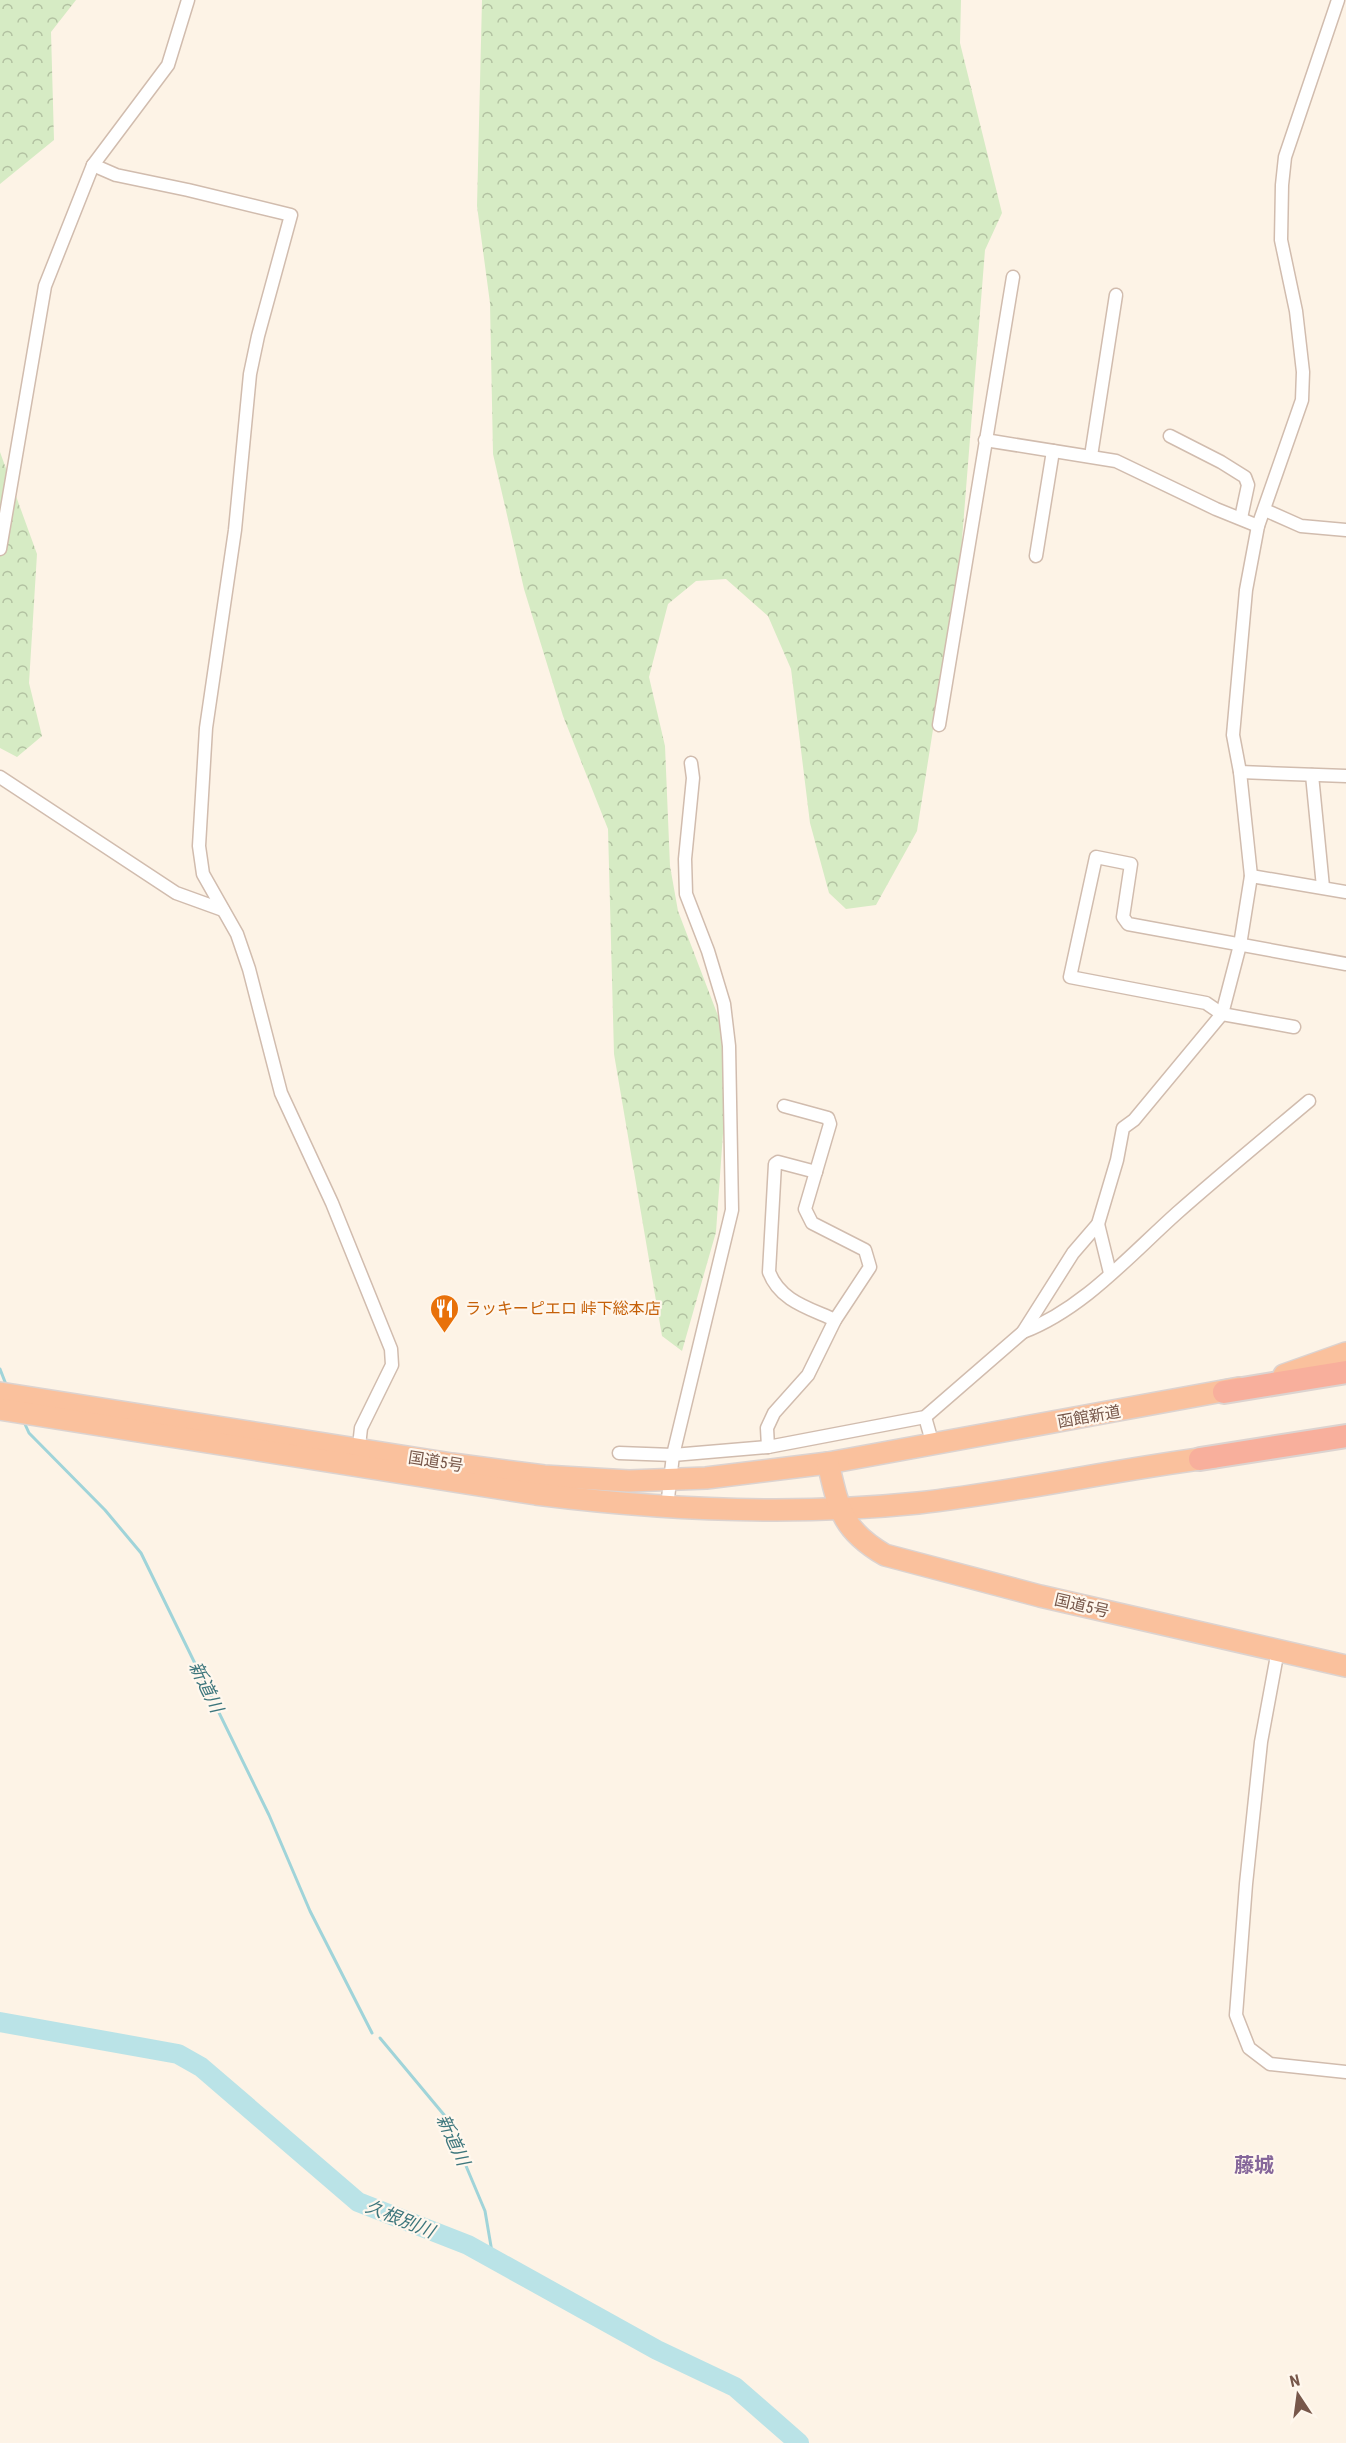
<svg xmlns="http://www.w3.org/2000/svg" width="1346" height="2443" font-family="'Roboto Condensed','Noto Sans JP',sans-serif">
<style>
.forest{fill:url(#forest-crowns)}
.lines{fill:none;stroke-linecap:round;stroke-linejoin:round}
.stream{stroke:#a0d4d9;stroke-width:3}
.river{stroke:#bae3e7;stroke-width:20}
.minor-casing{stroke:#d1bcae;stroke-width:15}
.trunk-casing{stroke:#dcd3d0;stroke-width:24}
.motorway-casing{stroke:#dcd3d0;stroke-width:26}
.minor{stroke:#fff;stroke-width:12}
.trunk{stroke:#fac19d;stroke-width:21}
.motorway{stroke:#f8af9c;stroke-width:22}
.labels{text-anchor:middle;stroke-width:4.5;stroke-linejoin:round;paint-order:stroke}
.food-label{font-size:16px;fill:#c56008;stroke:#fff7ed;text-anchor:start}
.street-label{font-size:16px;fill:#77574a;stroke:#fff7ed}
.water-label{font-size:18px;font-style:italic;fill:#3d767c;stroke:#fff7ed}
.quarter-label{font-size:20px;font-weight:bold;fill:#85669a;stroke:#fff7ed}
</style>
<defs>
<pattern id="forest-crowns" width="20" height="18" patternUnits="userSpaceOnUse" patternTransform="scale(1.5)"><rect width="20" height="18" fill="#d6ebc4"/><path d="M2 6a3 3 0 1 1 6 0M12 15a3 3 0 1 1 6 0" fill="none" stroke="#b2c1a1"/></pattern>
</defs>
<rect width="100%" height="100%" fill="#fdf3e6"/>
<g class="forest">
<path d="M 0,0 L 76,0 L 51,32 L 54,140 L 0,184 Z"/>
<path d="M 482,0 L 961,0 L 960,43 L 1002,213 L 985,250 L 961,552 L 917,831 L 876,905 L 846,909 L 829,893 L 810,823 L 791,669 L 768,616 L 726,579 L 696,581 L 668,604 L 649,677 L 665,746 L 670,866 L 678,911 L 720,1021 L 727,1077 L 716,1232 L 682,1351 L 662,1336 L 614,1054 L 608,829 L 563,716 L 524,589 L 493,454 L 490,303 L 477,206 Z"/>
<path d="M 0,452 L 37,554 L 29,683 L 42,736 L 17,757 L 0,748 Z"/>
</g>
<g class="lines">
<g class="stream">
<path d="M 0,1369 L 7,1387"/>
<path d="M 24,1422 L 29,1433 L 105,1510 L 141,1553 L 269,1815 L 310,1911 L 372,2033"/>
<path d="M 380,2038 L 445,2116 L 485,2211 L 493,2258"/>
</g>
<path class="river" d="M 0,2022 L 178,2054 L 201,2067 L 358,2202 L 468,2245 L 657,2350 L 735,2387 L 799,2443"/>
<defs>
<g id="minor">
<path d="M 93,165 L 116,175 L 188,190 L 291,215 L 258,336 L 250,374 L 235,530 L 206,728 L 199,846 L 203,874 L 237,934 L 249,969 L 281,1093 L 332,1203 L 391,1349 L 392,1365 L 361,1428 L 358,1455"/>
<path d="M 1170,436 L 1221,462 L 1245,477 L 1248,485 L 1241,518"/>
<path d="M 985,440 L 1116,461 L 1216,509 L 1258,526"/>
<path d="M 1091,456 L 1116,295"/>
<path d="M 1265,510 L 1301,526 L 1346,530"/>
<path d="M 0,549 L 45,286 L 93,165 L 168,65 L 188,0"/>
<path d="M 1036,556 L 1053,451"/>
<path d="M 939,725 L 1013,277"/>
<path d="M 1240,772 L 1346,776"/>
<path d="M 1312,775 L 1323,887"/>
<path d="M 0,777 L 176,893 L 223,910"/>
<path d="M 1251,876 L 1346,892"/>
<path d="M 1294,1027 L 1222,1014 L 1206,1003 L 1070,977 L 1096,857 L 1131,864 L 1123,917 L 1128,924 L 1346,964"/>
<path d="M 816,1172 L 778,1162 L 775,1164 L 769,1272 C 780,1301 809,1308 835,1320"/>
<path d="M 1098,1224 L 1110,1273"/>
<path d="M 1023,1332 C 1083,1309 1129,1256 1177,1213 C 1220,1175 1265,1138 1309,1101"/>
<path d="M 925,1417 L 933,1445"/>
<path d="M 768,1447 L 767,1428 L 774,1413 L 808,1375 L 835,1320 L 870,1267 L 865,1250 L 812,1223 L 805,1209 L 830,1124 L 828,1118 L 784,1106"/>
<path d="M 619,1453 L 673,1455 L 768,1447 L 925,1417 L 1023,1332 L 1073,1253 L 1098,1224 L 1117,1160 L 1123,1128 L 1134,1120 L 1222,1014 L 1240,945 L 1251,876 L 1240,772 L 1233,735 L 1246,590 L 1258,526 L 1302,400 L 1303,372 L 1296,311 L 1281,240 L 1282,185 L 1285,157 L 1338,0"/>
<path d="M 667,1507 L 673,1455 L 732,1210 L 729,1046 L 724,1004 L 708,951 L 686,894 L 685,859 L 693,778 L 691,763"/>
<path d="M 1278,1650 L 1261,1742 L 1246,1884 L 1236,2015 L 1249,2048 L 1270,2064 L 1346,2072"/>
</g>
<g id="trunk">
<path d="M 1284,1375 L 1346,1353"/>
<path d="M 0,1393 L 452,1464 L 544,1476 L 629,1481 L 706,1478 L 828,1463 L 1239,1388"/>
<path d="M 0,1409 L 536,1494 C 663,1510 791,1516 918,1503 C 1018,1492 1116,1469 1215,1457"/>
<path d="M 828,1463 C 839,1510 842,1530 885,1555 L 1040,1596 L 1346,1666"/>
</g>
<g id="motorway">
<path d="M 1224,1392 L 1346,1372"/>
<path d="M 1200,1459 L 1346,1436"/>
</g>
</defs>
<use href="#minor" class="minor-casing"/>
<use href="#trunk" class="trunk-casing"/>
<use href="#motorway" class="motorway-casing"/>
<use href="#minor" class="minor"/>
<use href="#trunk" class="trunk"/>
<use href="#motorway" class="motorway"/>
</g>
<defs>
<symbol id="restaurant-pin" viewBox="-11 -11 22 30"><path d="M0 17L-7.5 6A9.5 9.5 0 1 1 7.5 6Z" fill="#e8710a" stroke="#fff7ed"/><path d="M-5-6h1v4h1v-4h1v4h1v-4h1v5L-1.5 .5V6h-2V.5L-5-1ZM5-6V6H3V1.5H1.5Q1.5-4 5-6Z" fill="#fff"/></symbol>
</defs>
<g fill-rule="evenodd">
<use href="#restaurant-pin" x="428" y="1292" width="33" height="45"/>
</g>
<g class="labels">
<g class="food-label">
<text x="465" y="1314">ラッキーピエロ 峠下総本店</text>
</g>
<g class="street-label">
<text transform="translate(1089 1416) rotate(-10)" y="6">函館新道</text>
<text transform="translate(436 1461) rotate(9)" y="6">国道5号</text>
<text transform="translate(1082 1605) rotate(13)" y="6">国道5号</text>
</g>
<g class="water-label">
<text transform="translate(206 1687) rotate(64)" y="6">新道川</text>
<text transform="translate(453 2140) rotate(65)" y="6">新道川</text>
<text transform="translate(400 2219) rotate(22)" y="6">久根別川</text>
</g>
<g class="quarter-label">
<text x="1254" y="2172">藤城</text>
</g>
</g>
<g transform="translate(1298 2395) rotate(347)" stroke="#fff7ed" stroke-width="4.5" paint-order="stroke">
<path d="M0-4.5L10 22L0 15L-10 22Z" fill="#77574a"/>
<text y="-9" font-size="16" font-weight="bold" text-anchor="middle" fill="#77574a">N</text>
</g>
</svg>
